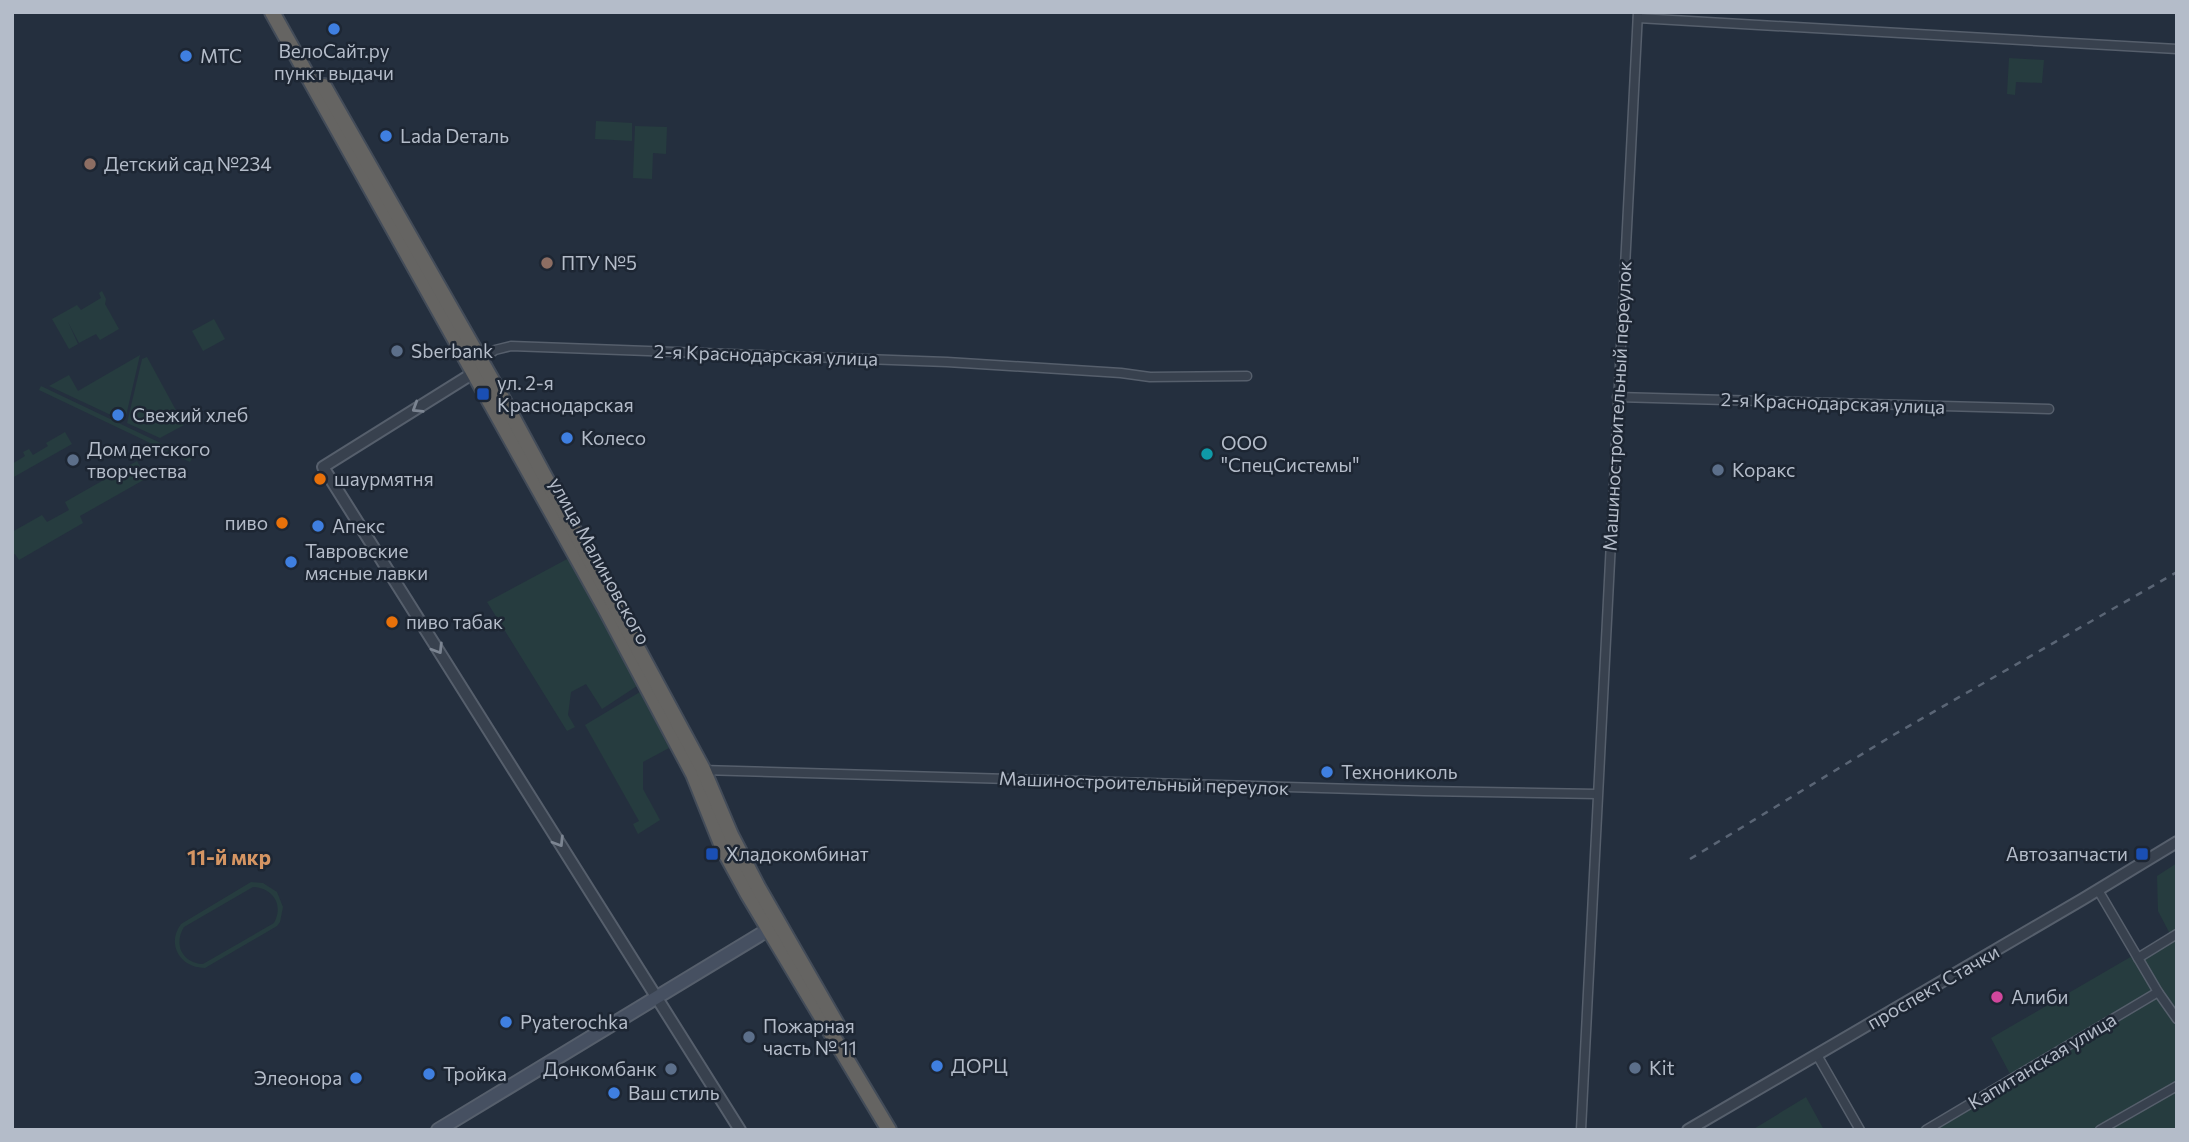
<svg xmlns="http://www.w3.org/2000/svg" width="2189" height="1142" font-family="Commissioner,sans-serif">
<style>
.green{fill:#263c3f;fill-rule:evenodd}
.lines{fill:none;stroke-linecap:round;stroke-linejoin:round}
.minor-casing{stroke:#565f6c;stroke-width:11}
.tertiary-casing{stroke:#565f6c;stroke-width:14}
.secondary-casing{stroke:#565f6c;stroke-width:16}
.trunk-casing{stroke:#434c59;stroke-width:18}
.minor{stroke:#38414e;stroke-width:8}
.tertiary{stroke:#38414e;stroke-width:10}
.secondary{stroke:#465061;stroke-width:12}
.trunk{stroke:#656462;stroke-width:14}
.rail{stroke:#5a6575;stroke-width:2.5;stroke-dasharray:7 7;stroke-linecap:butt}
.oneway{stroke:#7c8592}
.shop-dot{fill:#3f7fe0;stroke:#1d2633;stroke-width:2.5}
.education-dot{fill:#8d6e63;stroke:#1d2633;stroke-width:2.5}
.service-dot{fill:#5c6f8a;stroke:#1d2633;stroke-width:2.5}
.transit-dot{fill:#1a4fb4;stroke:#1d2633;stroke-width:2.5}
.culture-dot{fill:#0f9aa8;stroke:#1d2633;stroke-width:2.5}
.food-dot{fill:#e8710a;stroke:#1d2633;stroke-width:2.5}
.hotel-dot{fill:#d1479c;stroke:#1d2633;stroke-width:2.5}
.labels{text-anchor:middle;stroke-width:5;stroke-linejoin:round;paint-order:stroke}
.poi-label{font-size:19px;fill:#b4bcc9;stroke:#1d2633;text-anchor:start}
.street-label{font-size:19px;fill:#b4bcc9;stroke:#1d2633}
.neighbourhood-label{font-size:21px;font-weight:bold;fill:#d59563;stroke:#1d2633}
</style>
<rect width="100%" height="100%" fill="#242f3e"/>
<g class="green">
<path d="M 2009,58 L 2044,60 L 2042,83 L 2016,82 L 2015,95 L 2007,94 Z"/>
<path d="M 596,121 L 632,123 L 632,141 L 595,139 Z"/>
<path d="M 635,126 L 667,127 L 666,154 L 653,153 L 652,179 L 633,178 Z"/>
<path d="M 102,291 L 106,299 L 105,304 L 119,329 L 100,340 L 96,334 L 79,343 L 68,322 L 78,344 L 69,349 L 52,319 L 77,305 L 81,310 L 101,298 L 99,293 Z"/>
<path d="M 214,319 L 225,339 L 203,351 L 192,331 Z"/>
<path d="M 140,355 L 126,416 L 115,411 L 113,416 L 49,386 L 69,375 L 78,391 Z"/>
<path d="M 147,357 L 184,425 L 160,438 L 127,423 L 142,359 Z"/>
<path d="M 41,386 L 192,458 L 190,462 L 39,390 Z"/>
<path d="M 65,432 L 72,444 L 12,478 L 12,464 L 25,456 L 23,452 L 29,449 L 33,455 L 48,446 L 46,443 Z"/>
<path d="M 137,461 L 147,478 L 80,516 L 83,523 L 19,560 L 15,554 L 12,555 L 12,532 L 42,515 L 47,522 L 69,510 L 65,502 Z"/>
<path d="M 569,558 L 637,686 L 602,709 L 586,684 L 571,692 L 568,715 L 575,727 L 567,731 L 487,602 Z"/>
<path d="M 640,692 L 669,748 L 643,762 L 643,789 L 660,820 L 638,834 L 633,824 L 639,821 L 585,725 Z"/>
<path d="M 2177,863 L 2177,1130 L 1916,1130 L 2010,1074 L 1991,1038 L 2170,934 L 2158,911 L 2157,876 Z"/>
<path d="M 251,882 L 263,883 L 277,892 L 283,907 L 280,922 L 277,926 L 205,968 C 180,968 166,944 181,924 ZM 253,887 C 273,888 284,905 274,923 L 203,964 C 183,963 173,945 184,927 Z"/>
<path d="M 1806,1097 L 1824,1130 L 1752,1130 Z"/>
</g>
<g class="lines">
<defs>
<g id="minor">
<path d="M 1638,18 L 2177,49"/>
<path d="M 481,360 L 495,350 L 511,346 L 947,362 L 1121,373 L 1150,377 L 1247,376"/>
<path d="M 1617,397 L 2049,409"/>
<path d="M 701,770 L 1425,791 L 1597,794"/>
<path d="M 2098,890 L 2158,992 L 2177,1019"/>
<path d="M 2138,958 L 2177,934"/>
<path d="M 1817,1055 L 1860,1130"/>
<path d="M 1581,1130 L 1638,12"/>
<path d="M 1926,1130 L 2158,992"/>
<path d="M 2100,1130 L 2177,1086"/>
</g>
<g id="tertiary">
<path d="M 476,367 L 467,377 L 323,467 L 740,1130"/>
<path d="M 1688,1130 L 2083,899 L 2177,842"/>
</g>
<path id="secondary" d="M 438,1130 L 776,925"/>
<g id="trunk">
<path d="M 272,12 L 606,610 L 693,774 L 723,849 L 747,893 L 889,1130"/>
<path d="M 324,86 L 504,401 L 703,769 L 731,835 L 758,887 L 838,1026"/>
</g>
</defs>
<use href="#minor" class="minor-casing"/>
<use href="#tertiary" class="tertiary-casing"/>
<use href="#secondary" class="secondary-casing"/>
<use href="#trunk" class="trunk-casing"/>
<use href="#minor" class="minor"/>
<use href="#tertiary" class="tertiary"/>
<use href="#secondary" class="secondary"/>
<use href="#trunk" class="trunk"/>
<path class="rail" d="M 1690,859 L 1895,734 L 2177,572"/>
</g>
<defs><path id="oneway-chevron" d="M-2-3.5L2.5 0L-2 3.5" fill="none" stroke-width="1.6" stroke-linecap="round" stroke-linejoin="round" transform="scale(1.75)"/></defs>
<g class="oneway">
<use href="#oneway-chevron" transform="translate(417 408) rotate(148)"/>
<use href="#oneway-chevron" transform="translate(438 649) rotate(58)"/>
<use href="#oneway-chevron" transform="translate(559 842) rotate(58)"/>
</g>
<g class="shop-dot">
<circle cx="334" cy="29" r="7"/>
<circle cx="186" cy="56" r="7"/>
<circle cx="386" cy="136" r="7"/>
<circle cx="118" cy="415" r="7"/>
<circle cx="567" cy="438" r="7"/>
<circle cx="318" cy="526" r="7"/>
<circle cx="291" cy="562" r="7"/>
<circle cx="1327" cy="772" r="7"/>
<circle cx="506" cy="1022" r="7"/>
<circle cx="937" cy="1066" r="7"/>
<circle cx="429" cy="1074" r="7"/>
<circle cx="356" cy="1078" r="7"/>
<circle cx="614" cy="1093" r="7"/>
</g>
<g class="education-dot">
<circle cx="90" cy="164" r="7"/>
<circle cx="547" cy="263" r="7"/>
</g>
<g class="service-dot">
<circle cx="397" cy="351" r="7"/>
<circle cx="73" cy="460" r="7"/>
<circle cx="1718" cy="470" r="7"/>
<circle cx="749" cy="1037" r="7"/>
<circle cx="1635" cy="1068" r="7"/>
<circle cx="671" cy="1069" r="7"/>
</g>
<g class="transit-dot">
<rect x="476" y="387" width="14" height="14" rx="3.5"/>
<rect x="705" y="847" width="14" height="14" rx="3.5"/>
<rect x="2135" y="847" width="14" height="14" rx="3.5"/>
</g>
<circle class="culture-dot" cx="1207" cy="454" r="7"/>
<g class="food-dot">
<circle cx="320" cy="479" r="7"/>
<circle cx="282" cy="523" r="7"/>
<circle cx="392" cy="622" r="7"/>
</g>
<circle class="hotel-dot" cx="1997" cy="997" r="7"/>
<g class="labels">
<g class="poi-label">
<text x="334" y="58" text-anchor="middle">ВелоСайт.ру<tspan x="334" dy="22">пункт выдачи</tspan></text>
<text x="200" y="63">МТС</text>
<text x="400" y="143">Lada Dеталь</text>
<text x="104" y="171">Детский сад №234</text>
<text x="561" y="270">ПТУ №5</text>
<text x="411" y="358">Sberbank</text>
<text x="497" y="390">ул. 2-я<tspan x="497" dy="22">Краснодарская</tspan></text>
<text x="132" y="422">Свежий хлеб</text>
<text x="581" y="445">Колесо</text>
<text x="1221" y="450">ООО<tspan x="1221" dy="22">"СпецСистемы"</tspan></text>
<text x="87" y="456">Дом детского<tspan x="87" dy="22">творчества</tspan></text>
<text x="1732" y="477">Коракс</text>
<text x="334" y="486">шаурмятня</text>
<text x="268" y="530" text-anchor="end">пиво</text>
<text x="332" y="533">Апекс</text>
<text x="305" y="558">Тавровские<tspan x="305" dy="22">мясные лавки</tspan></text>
<text x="406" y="629">пиво табак</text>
<text x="1341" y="779">Технониколь</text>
<text x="726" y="861">Хладокомбинат</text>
<text x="2128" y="861" text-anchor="end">Автозапчасти</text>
<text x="2011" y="1004">Алиби</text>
<text x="520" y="1029">Pyaterochka</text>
<text x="763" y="1033">Пожарная<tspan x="763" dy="22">часть № 11</tspan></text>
<text x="951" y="1073">ДОРЦ</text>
<text x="1649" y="1075">Kit</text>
<text x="657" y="1076" text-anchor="end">Донкомбанк</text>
<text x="443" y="1081">Тройка</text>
<text x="342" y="1085" text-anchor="end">Элеонора</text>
<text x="628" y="1100">Ваш стиль</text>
</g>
<g class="street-label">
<text transform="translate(766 355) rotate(2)" y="7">2-я Краснодарская улица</text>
<text transform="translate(1833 403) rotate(2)" y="7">2-я Краснодарская улица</text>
<text transform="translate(1617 406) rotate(-87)" y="7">Машиностроительный переулок</text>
<text transform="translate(600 561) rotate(61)" y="7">улица Малиновского</text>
<text transform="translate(1144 783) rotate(2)" y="7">Машиностроительный переулок</text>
<text transform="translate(1933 987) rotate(-30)" y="7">проспект Стачки</text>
<text transform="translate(2042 1061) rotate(-31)" y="7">Капитанская улица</text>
</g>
<g class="neighbourhood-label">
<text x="229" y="865">11-й мкр</text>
</g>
</g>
<rect width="2189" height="1142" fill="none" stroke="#b4bcc9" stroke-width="28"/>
</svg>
